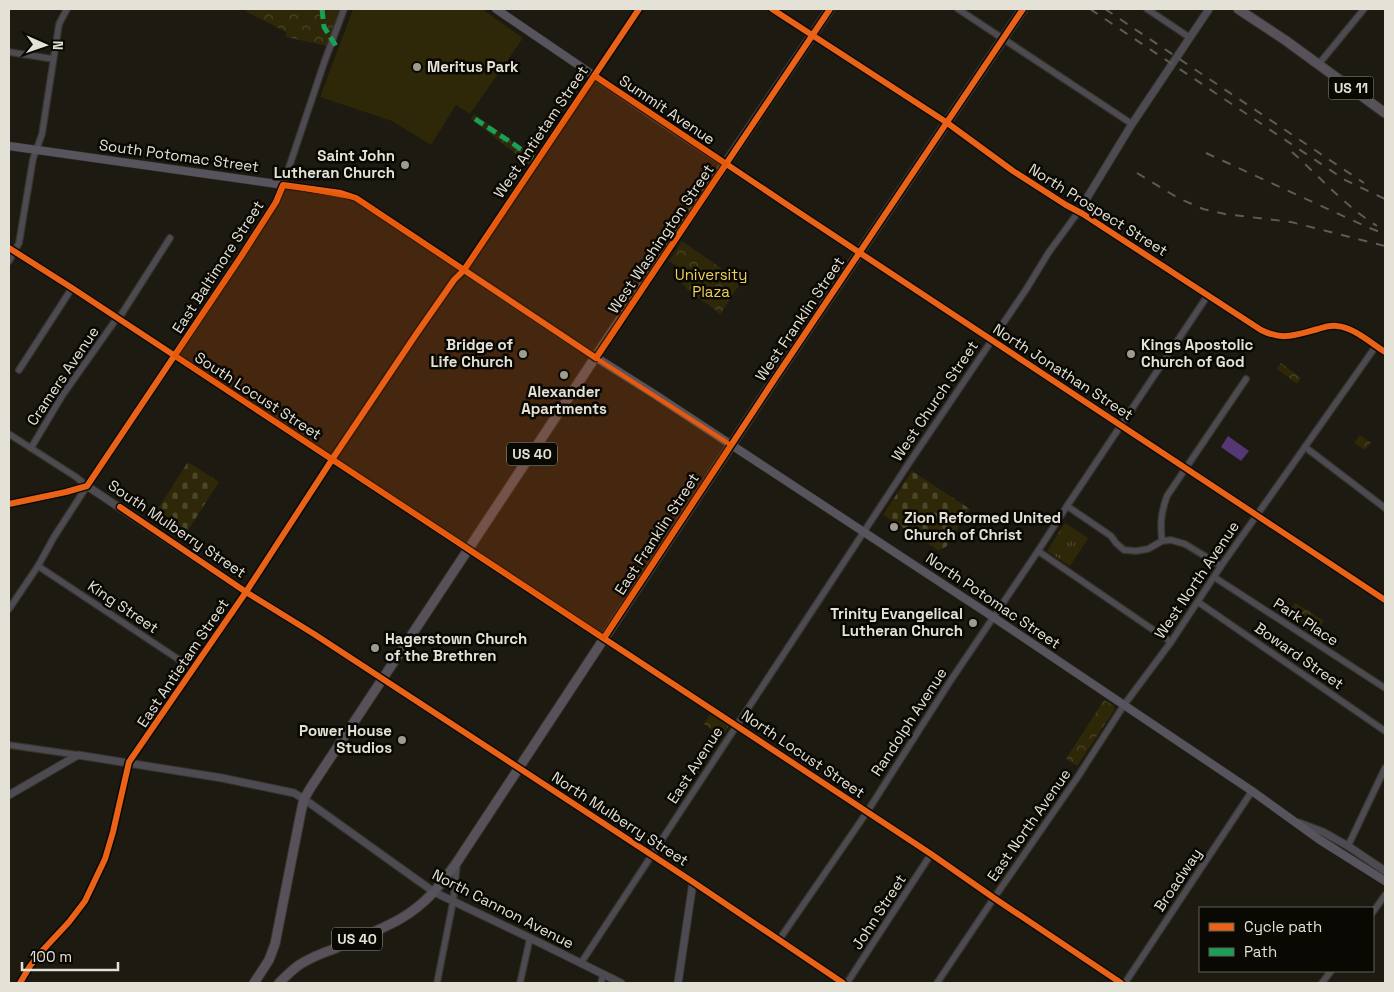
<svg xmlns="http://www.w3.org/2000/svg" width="1394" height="992" font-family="'Space Grotesk',sans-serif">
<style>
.grass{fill:url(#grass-tufts)}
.cemetery{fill:url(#cemetery-stones)}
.park{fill:url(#park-crowns)}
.pitch{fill:#2e2708}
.water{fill:#553773}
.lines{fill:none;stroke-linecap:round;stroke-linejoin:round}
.minor-casing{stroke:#38352d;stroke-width:8}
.tertiary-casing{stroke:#38352d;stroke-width:9}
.secondary-casing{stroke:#38352d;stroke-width:9}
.primary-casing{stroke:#38352d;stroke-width:11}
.minor{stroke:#4e4a52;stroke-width:5.5}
.tertiary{stroke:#4e4a52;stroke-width:7}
.secondary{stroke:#58545d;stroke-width:8}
.primary{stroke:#575159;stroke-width:9}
.rail{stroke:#5d5a58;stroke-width:2;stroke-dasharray:9 9;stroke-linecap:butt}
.quiet{stroke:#1a9f57;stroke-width:5;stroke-dasharray:10 5;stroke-linecap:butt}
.cycleway-casing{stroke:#090803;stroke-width:9}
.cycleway{stroke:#ea6118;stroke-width:6}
.marked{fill:#e8590c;fill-opacity:0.2;stroke:#e8590c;stroke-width:4;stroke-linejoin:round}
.poi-dot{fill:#9e9b91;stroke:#090803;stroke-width:2}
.labels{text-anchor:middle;stroke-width:5;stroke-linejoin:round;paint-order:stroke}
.shield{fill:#090803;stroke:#a2a097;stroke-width:1}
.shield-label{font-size:14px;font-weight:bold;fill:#e4e1d6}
.poi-label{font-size:15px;font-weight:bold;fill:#e4e1d6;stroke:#090803;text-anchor:start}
.street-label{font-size:15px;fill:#e4e1d6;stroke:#090803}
.park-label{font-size:15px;fill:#efd059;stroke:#090803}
</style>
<defs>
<pattern id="grass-tufts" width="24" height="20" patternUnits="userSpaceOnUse" patternTransform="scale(1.25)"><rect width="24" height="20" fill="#2e2708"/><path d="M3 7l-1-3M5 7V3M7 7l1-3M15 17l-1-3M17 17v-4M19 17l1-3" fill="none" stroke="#4c462b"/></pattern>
<pattern id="cemetery-stones" width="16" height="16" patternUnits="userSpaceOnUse" patternTransform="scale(1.25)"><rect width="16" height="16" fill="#2e2708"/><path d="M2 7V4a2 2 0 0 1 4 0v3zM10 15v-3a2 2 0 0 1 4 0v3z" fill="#4c462b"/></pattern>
<pattern id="park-crowns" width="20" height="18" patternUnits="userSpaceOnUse" patternTransform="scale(1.25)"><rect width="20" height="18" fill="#2e2708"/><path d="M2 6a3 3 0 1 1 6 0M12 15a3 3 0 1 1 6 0" fill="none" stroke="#4c462b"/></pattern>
</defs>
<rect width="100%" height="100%" fill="#1d1a11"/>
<path class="grass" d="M 1065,523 L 1088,538 L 1070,566 L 1047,551 Z"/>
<g class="cemetery">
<path d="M 188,462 L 219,482 L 183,538 L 152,518 Z"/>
<path d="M 912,471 L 970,509 L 946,547 L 938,550 L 883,515 Z"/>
</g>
<g class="park">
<path d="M 244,9 L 341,9 L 327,46 L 286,37 L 286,32 L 247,12 Z"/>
<path d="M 474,114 L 528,152 L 533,151 L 538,155 L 530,165 L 471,119 Z"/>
<path d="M 682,241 L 741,282 L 720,315 C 710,302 692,298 683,284 L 684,280 L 688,273 L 669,261 Z"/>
<path d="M 1281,363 L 1301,378 L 1297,384 L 1277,369 Z"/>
<path d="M 1360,435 L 1371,443 L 1365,450 L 1354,443 Z"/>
<path d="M 1295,603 L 1315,615 L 1307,628 L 1287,616 Z"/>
<path d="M 1104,700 L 1113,705 L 1115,709 L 1077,766 L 1066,759 Z"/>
<path d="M 710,714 L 729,726 L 722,737 L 704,724 Z"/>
</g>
<g class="pitch">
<path d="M 353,9 L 482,9 L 523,38 L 470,114 L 456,105 L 431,145 L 392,121 L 320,97 Z"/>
<path d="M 1315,615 L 1324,621 L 1316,634 L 1307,628 Z"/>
</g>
<path class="water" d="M 1228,436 L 1249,451 L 1241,461 L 1221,447 Z"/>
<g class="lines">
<defs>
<g id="minor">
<path d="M 958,9 L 1132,124"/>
<path d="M 1147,9 L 1189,37"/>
<path d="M 9,52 L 53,59"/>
<path d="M 1318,65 L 1364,9"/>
<path d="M 283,185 L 324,63 L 344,9"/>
<path d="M 9,261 L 19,243 L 33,159 L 42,134 L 59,24 L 67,9"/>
<path d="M 19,370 L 72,288"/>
<path d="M 9,434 L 76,477 L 87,486 L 54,537 L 38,566 L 9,609"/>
<path d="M 1305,447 L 1385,508"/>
<path d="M 31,448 L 62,396 L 117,318 L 121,315 L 170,238"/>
<path d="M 1067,506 L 1111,536 L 1116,543 L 1124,550 L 1136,551 L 1148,549 L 1162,541 L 1171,540 L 1185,544 L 1221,566"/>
<path d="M 1162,541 C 1160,523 1161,513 1167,496 L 1246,379"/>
<path d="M 1038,551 L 1171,642"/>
<path d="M 38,566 L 193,669"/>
<path d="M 1214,577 L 1385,688"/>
<path d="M 1198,602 L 1385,731"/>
<path d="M 9,745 L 78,755"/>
<path d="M 1348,846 L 1385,768"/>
<path d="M 1373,912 L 1385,895"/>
<path d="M 779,940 L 867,812 L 949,683 L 1038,551 L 1067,506 L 1208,295"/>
<path d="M 581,963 L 909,463 L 1027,288 L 1049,252 L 1079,211"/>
<path d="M 20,983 L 30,966 L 42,951 L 69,922 L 85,901 L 105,859 L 113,832 L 129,762 L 246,592 L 335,455 L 417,333 L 454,280 L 464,270 L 639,9"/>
<path d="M 437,983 L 453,902 L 457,865"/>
<path d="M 520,983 L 530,938"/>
<path d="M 601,983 L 603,974"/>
<path d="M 847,983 L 931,854"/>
<path d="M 937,983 L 994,898 L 1077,778 L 1124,705 L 1171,642 L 1221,566 L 1376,346"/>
<path d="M 1125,983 L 1252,791"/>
<path d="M 1322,983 L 1331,971"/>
</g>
<g id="tertiary">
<path d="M 1079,211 L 1132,124 L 1209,9"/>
<path d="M 87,486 L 246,592 L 314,634 L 693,882 L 843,983"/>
<path d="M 9,795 L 78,755 L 222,778 L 294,793 L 304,799 L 434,892 L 530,938 L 621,983"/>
<path d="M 1299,823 L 1323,832 L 1348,846 L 1385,871"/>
<path d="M 678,983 L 693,882"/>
</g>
<g id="secondary">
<path d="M 496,9 L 659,120 L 1385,600"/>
<path d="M 772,9 L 946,122 L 1013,171 L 1066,205 L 1083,214 L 1261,330 C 1283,341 1295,335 1318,329 C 1324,327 1330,325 1337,326 C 1353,327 1372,344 1385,352"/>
<path d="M 9,146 L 341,193 L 356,198 L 570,341 L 654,394 L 993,617 L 1252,791 L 1320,840 L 1385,881"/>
<path d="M 9,248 L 72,288 L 931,854 L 994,898 L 1121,983"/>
<path d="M 9,504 L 66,492 L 87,486 L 242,255 L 276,202 L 283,185"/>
</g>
<g id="primary">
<path d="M 1238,9 L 1285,40 L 1385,113"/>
<path d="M 254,983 L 269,960 L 275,944 L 301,812 L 304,799 L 311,787 L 608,338 L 830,9"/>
<path d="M 279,983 C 285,977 292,970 299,965 C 310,958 322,953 334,949 C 356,939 379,931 400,919 C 426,904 440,886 457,862 L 776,377 L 1023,9"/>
</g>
</defs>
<use href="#minor" class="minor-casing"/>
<use href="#tertiary" class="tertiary-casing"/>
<use href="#secondary" class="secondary-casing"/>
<use href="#primary" class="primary-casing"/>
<use href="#minor" class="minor"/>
<use href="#tertiary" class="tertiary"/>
<use href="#secondary" class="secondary"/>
<use href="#primary" class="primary"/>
<g class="rail">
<path d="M 1090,9 L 1345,180 L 1385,199"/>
<path d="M 1105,9 L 1364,183"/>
<path d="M 1292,152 C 1320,177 1345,206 1377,226"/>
<path d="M 1206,153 L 1367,227 L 1385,234"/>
<path d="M 1137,173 L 1178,198 L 1203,209 L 1225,214 L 1291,222 L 1385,246"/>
</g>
<g class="quiet">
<path d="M 322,9 L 324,27 L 336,46"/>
<path d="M 475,119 L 512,143 L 533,158 L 541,161"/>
</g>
<defs>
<g id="cycleway">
<path d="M 772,9 L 946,122 L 1013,171 L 1066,205 L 1083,214 L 1261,330 C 1283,341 1295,335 1318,329 C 1324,327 1330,325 1337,326 C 1353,327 1372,344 1385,352"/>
<path d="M 595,76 L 792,208 L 1385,600"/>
<path d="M 9,248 L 72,288 L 931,854 L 994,898 L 1121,983"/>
<path d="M 9,504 L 66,492 L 87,486 L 242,255 L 276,202 L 283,185 L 341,193 L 356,198 L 596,358 L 830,9"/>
<path d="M 120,507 L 246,592 L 314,634 L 519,768 L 693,882 L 843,983"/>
<path d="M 604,638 L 776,377 L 1023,9"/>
<path d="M 20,983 L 30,966 L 42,951 L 69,922 L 85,901 L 105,859 L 113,832 L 129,762 L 246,592 L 335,455 L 417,333 L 454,280 L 464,270 L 639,9"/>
</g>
</defs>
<use href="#cycleway" class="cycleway-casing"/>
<use href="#cycleway" class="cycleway"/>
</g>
<path class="marked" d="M 595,76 L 726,164 L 596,358 L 731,445 L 604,638 L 175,356 L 270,212 L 283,185 L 356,198 L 464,270 Z"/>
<g class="poi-dot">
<circle cx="417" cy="67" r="5"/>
<circle cx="405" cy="165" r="5"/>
<circle cx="523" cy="354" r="5"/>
<circle cx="1131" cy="354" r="5"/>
<circle cx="564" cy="375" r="5"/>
<circle cx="894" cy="527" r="5"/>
<circle cx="973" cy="623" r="5"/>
<circle cx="375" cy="648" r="5"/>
<circle cx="402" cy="740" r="5"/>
</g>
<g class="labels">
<g class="shield">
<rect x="1328.5" y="76.5" width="45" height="23" rx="4"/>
<rect x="507" y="442.5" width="50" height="23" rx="4"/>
<rect x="332" y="927.5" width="50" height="23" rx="4"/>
</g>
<g class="shield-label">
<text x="1351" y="93">US 11</text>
<text x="532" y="459">US 40</text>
<text x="357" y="944">US 40</text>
</g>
<g class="poi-label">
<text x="427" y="72">Meritus Park</text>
<text x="395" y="161" text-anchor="end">Saint John<tspan x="395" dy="17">Lutheran Church</tspan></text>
<text x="513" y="350" text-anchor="end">Bridge of<tspan x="513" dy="17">Life Church</tspan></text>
<text x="1141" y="350">Kings Apostolic<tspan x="1141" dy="17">Church of God</tspan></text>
<text x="564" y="397" text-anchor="middle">Alexander<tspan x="564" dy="17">Apartments</tspan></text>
<text x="904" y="523">Zion Reformed United<tspan x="904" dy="17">Church of Christ</tspan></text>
<text x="963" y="619" text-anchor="end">Trinity Evangelical<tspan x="963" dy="17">Lutheran Church</tspan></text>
<text x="385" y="644">Hagerstown Church<tspan x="385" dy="17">of the Brethren</tspan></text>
<text x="392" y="736" text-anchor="end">Power House<tspan x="392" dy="17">Studios</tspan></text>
</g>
<g class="street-label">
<text transform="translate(667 110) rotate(34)" y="5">Summit Avenue</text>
<text transform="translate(541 132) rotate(-56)" y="5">West Antietam Street</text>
<text transform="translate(179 156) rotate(8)" y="5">South Potomac Street</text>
<text transform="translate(1098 210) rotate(32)" y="5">North Prospect Street</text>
<text transform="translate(661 239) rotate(-56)" y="5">West Washington Street</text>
<text transform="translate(218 267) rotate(-57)" y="5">East Baltimore Street</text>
<text transform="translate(800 319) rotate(-56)" y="5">West Franklin Street</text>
<text transform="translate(1063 372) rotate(33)" y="5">North Jonathan Street</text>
<text transform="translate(63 376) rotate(-56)" y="5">Cramers Avenue</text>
<text transform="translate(258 396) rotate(33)" y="5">South Locust Street</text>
<text transform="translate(935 401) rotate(-56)" y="5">West Church Street</text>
<text transform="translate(177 529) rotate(34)" y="5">South Mulberry Street</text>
<text transform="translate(657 534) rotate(-57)" y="5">East Franklin Street</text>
<text transform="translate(1197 580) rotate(-56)" y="5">West North Avenue</text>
<text transform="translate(993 601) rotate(34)" y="5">North Potomac Street</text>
<text transform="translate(123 607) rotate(34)" y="5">King Street</text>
<text transform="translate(1306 622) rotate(33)" y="5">Park Place</text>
<text transform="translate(1299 656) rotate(35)" y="5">Boward Street</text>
<text transform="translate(183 663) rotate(-56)" y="5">East Antietam Street</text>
<text transform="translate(909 722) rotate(-57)" y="5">Randolph Avenue</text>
<text transform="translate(803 754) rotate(34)" y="5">North Locust Street</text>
<text transform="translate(695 765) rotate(-57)" y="5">East Avenue</text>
<text transform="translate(620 819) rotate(33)" y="5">North Mulberry Street</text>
<text transform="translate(1029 825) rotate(-55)" y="5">East North Avenue</text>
<text transform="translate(1178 880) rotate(-56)" y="5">Broadway</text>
<text transform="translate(503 909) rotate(27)" y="5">North Cannon Avenue</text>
<text transform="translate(879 912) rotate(-57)" y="5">John Street</text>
</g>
<g class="park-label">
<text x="711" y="280">University<tspan x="711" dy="17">Plaza</tspan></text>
</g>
</g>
<rect width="1394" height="992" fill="none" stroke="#e4e1d6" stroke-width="20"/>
<rect x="1199" y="907" width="175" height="65" fill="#090803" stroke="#615f57"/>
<rect x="1209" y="923" width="25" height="8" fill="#ea6118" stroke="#615f57"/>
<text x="1244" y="932" font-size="15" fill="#e4e1d6">Cycle path</text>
<rect x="1209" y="948" width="25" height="8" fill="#1a9f57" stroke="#615f57"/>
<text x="1244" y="957" font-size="15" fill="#e4e1d6">Path</text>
<g transform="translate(45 45) rotate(92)" stroke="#090803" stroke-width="4" paint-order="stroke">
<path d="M0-4L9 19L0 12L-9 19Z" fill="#e4e1d6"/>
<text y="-8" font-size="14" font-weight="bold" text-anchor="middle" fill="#e4e1d6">N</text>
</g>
<path d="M22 962v8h96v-8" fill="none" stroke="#e4e1d6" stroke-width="2.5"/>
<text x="30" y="962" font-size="15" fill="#e4e1d6" stroke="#090803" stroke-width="4" paint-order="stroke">100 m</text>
</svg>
